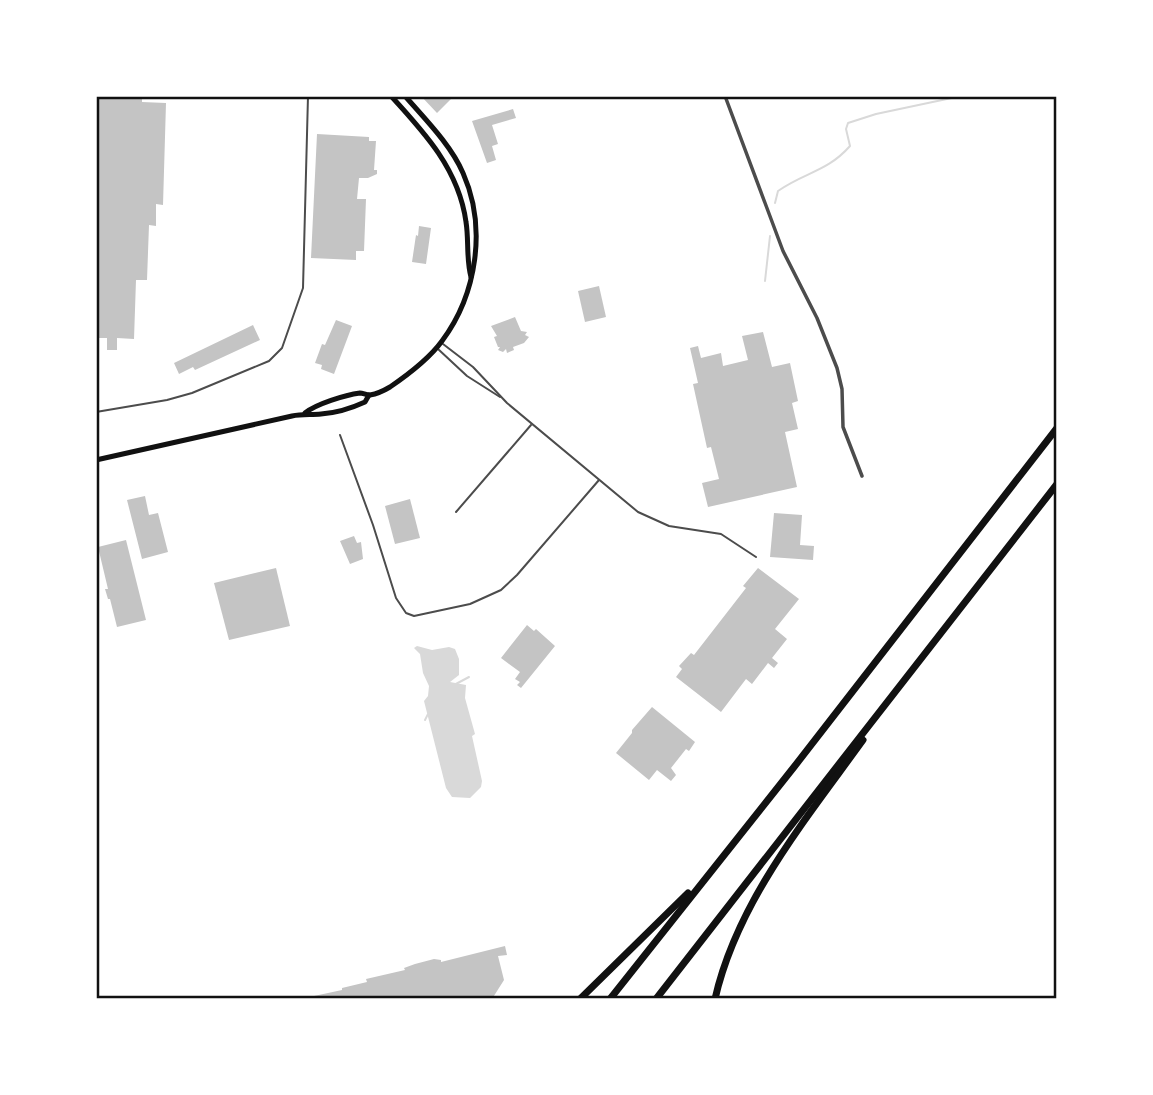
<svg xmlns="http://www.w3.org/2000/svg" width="1153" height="1095" font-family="Figtree,sans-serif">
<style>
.water{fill:#d9d9d9}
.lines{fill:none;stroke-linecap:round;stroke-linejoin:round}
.stream{stroke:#d9d9d9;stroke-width:2}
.building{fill:#c4c4c4}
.service{stroke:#4c4c4c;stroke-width:2}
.minor{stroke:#4c4c4c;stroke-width:3.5}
.secondary{stroke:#111;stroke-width:5}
.motorway{stroke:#111;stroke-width:7}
.neatline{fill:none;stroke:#111;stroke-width:2.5}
</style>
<rect width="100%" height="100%" fill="#fff"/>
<path class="water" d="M 417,646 L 432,650 L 449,647 L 455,649 L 459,659 L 459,675 L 450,682 L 466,685 L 465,698 L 475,734 L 472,736 L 482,781 L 481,787 L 470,798 L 452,797 L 446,788 L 424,701 L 428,696 L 429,686 L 423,673 L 420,654 L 414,648 Z"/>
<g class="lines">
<g class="stream">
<path d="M 775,203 L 778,191 C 805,172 827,172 850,146 L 846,129 L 848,123 L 876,114 L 961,96"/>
<path d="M 765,281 L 770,236"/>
<path d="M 454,685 L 469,677"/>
<path d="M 425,720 L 428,714"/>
</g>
</g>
<g class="building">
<path d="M 96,96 L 142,96 L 142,102 L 166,103 L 163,205 L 156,204 L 156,226 L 149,225 L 147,280 L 136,280 L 134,339 L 117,338 L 117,350 L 107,350 L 107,338 L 96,338 Z"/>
<path d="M 421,96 L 454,96 L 437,113 Z"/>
<path d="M 513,109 L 516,118 L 492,125 L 498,144 L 492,146 L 496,160 L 487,163 L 472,121 Z"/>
<path d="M 317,134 L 369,137 L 369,141 L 376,141 L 374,170 L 377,170 L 377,174 L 368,178 L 359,178 L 357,199 L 366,199 L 364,251 L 356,251 L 356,260 L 311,258 Z"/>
<path d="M 419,226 L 431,228 L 426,264 L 412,262 L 416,235 L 418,236 Z"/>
<path d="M 599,286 L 606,317 L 585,322 L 578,291 Z"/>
<path d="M 515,317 L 521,331 L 527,332 L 525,335 L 529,337 L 524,343 L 513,347 L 514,350 L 507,353 L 506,349 L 503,352 L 498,350 L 500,347 L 498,347 L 494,337 L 497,336 L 491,326 Z"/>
<path d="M 336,320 L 352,326 L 334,374 L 321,369 L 322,365 L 315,363 L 322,344 L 325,345 Z"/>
<path d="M 253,325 L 260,340 L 195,370 L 193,367 L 179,374 L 174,363 Z"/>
<path d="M 763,332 L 772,367 L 790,363 L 798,401 L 792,403 L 798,429 L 785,432 L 797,487 L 708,507 L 702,483 L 719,479 L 711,447 L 707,448 L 693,384 L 698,383 L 690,348 L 698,346 L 701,358 L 721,353 L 723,366 L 748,360 L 742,336 Z"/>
<path d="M 145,496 L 149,515 L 158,513 L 168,552 L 142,559 L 127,500 Z"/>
<path d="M 410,499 L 420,538 L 395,544 L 385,506 Z"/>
<path d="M 774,513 L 802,515 L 800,545 L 814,546 L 813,560 L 770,557 Z"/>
<path d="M 354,536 L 357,543 L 361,542 L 363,559 L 350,564 L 340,541 Z"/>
<path d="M 126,540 L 146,620 L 117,627 L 110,599 L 108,599 L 105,589 L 108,589 L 98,547 Z"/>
<path d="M 276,568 L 290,626 L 229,640 L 214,583 Z"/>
<path d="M 758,568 L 799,599 L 775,629 L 787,639 L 772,658 L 778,663 L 774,668 L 768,663 L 752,684 L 746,679 L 721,712 L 676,677 L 682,669 L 679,666 L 691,653 L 694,655 L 746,588 L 743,586 Z"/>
<path d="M 527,625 L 534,631 L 536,629 L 555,646 L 521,688 L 517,685 L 520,682 L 515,679 L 520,672 L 501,658 Z"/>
<path d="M 652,707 L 695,742 L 689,751 L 686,749 L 671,768 L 676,775 L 671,781 L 657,770 L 649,780 L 616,753 L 632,733 L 632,730 Z"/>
<path d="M 505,946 L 507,955 L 498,956 L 504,980 L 492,999 L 315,999 L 314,996 L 342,990 L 342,988 L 367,982 L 366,979 L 405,970 L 404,968 L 415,964 L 434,959 L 441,960 L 441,962 Z"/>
</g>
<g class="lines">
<g class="service">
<path d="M 443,344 L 473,367 L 507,403 L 638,512 L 669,526 L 721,534 L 756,557"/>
<path d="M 438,349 L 467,376 L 500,397"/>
<path d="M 96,412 L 167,400 L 192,393 L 269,361 L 282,348 L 303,288 L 308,96"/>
<path d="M 340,435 L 373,525 L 396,598 L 406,613 L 414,616 L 470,604 L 501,590 L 517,575 L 599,480"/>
<path d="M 456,512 L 531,425"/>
</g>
<path class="minor" d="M 725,96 L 783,251 L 817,318 L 837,368 L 842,389 L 843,427 L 862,476"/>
<g class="secondary">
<path d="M 391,96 C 425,133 459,170 466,222 C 469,240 466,259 471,277"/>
<path d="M 305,413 C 316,404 345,395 360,393 C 363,393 366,395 370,395 C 376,394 385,390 390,387 C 409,374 429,359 442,341 C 477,294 487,227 463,173 C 451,145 425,119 405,96"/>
<path d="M 96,460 L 292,416 C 302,414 311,415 321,414 C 336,413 352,408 365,402 L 369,395"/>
</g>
<g class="motorway">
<path d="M 580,999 L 688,893"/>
<path d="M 610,999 L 794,767 L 1057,428"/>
<path d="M 656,999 L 1057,484"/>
<path d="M 715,999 C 737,902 806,819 863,740"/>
</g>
</g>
<rect width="1153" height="1095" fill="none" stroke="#ffffff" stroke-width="196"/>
<rect x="98" y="98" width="957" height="899" class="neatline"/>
</svg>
